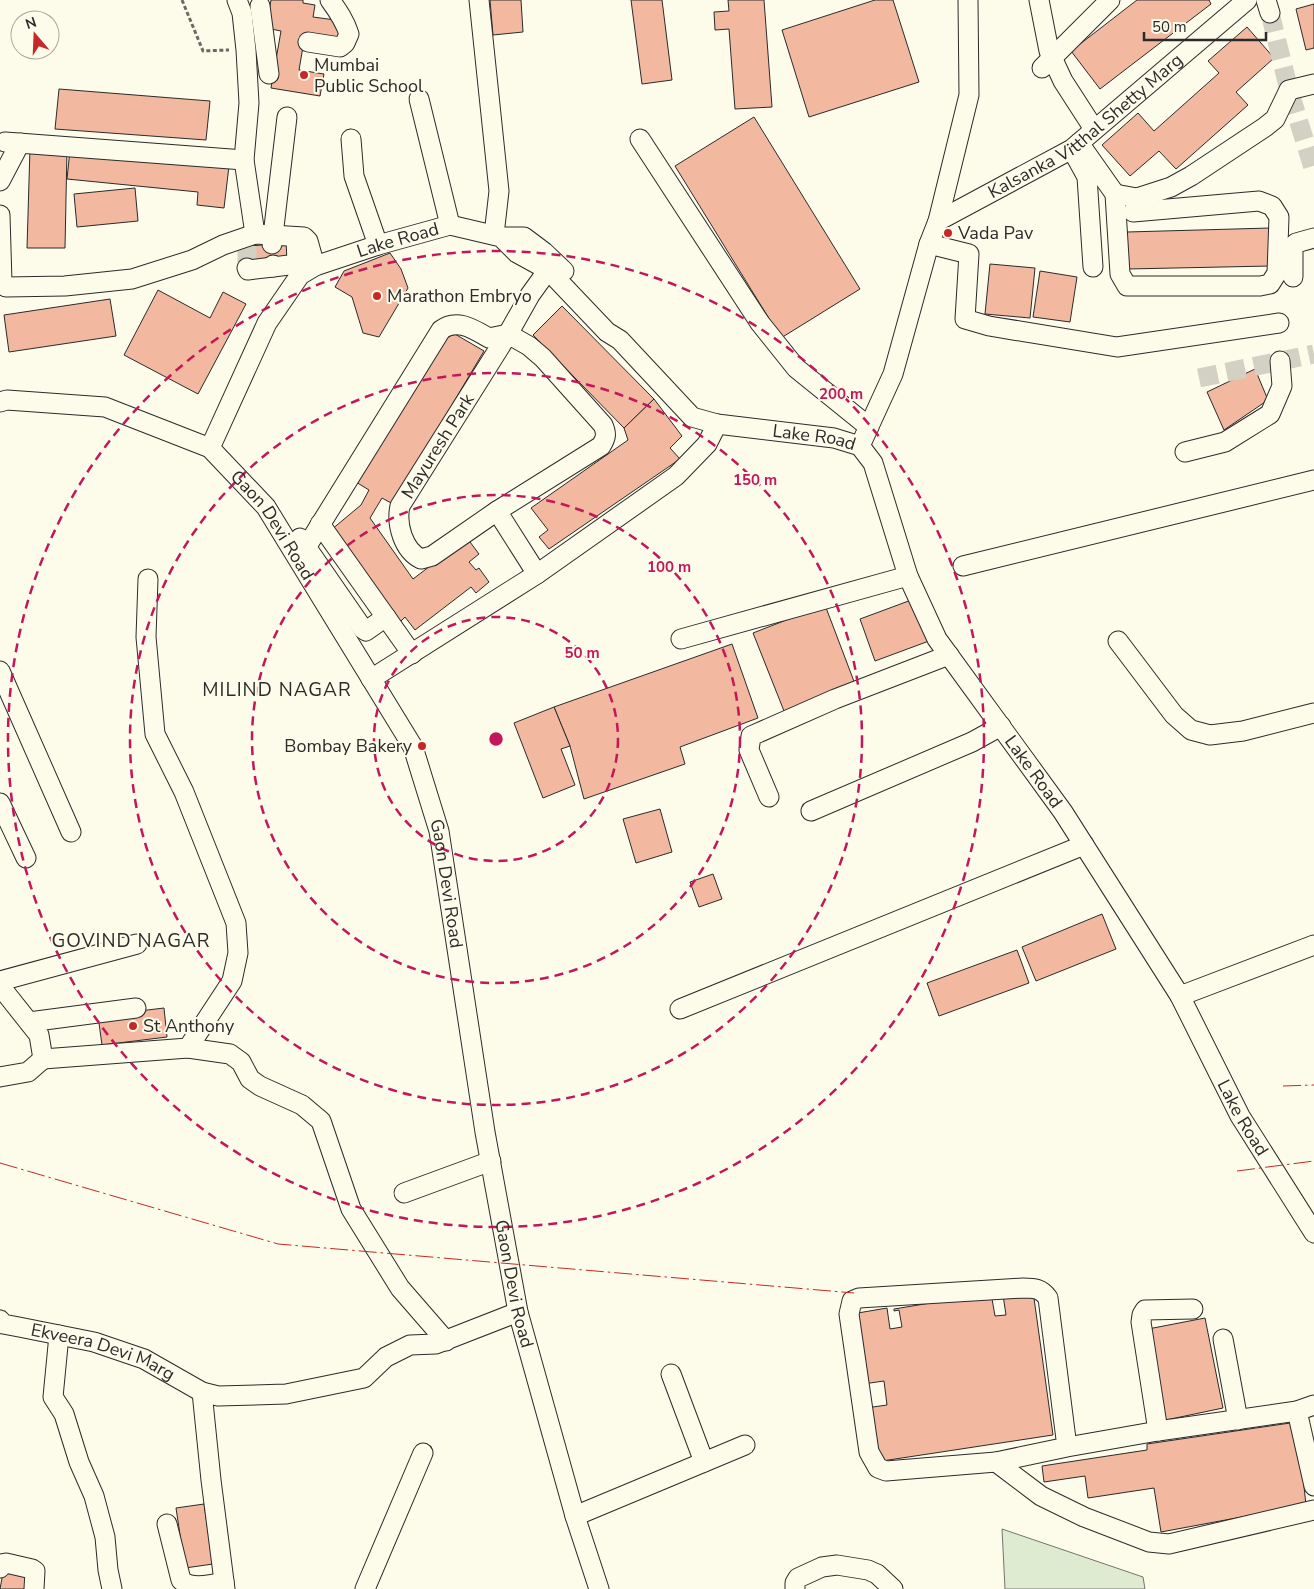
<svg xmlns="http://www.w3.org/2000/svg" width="1314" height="1589" font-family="'Nunito Sans',sans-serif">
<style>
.green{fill:#deebd1;stroke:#74746e}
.building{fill:#f2b8a0;stroke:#2b2b2b}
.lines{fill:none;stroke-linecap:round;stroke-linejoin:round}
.minor-tunnel{stroke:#d3d1c4;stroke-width:19;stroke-dasharray:19 9;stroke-linecap:butt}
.minor-casing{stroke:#2b2b2b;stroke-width:21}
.path{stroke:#6a6964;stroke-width:3;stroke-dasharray:4 2.5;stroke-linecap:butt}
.minor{stroke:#fdfbea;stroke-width:19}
.power{stroke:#c62828;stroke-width:1;stroke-dasharray:18 4 2.5 4;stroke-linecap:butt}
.ring{fill:none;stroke:#c2185b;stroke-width:2.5;stroke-dasharray:9 6}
.poi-dot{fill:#c62828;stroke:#fdfbea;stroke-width:2}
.labels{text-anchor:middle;stroke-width:4;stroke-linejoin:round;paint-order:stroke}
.poi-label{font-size:18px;fill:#2b2b2b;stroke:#fdfbea;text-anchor:start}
.street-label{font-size:18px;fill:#2b2b2b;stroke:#fdfbea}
.neighbourhood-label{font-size:19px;letter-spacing:1px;fill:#2b2b2b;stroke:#fdfbea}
.centre{fill:#c2185b;stroke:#fdfbea;stroke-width:2.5}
.ring-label{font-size:15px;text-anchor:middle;font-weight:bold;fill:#c2185b;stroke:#fdfbea;stroke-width:4;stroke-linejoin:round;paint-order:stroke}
</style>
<rect width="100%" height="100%" fill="#fdfbea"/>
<path class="green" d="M 1002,1529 L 1143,1577 L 1145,1589 L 1005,1589 Z"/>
<g class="building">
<path d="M 271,0 L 303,0 L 303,3 L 315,5 L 313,17 L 343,21 L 339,40 L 305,35 L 299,70 L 324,74 L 320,96 L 271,88 L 281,31 L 266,28 Z"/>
<path d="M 490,0 L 521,0 L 523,32 L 493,35 Z"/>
<path d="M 631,0 L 662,0 L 672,80 L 642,84 Z"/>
<path d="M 728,0 L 764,0 L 772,107 L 735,109 L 729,29 L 715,30 L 714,12 L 729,11 Z"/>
<path d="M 875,0 L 893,0 L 919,82 L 809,117 L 782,30 Z"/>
<path d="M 1137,0 L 1209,0 L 1211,4 L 1100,89 L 1071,51 Z"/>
<path d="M 1314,4 L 1314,48 L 1306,50 L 1296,9 Z"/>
<path d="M 1247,27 L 1274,58 L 1236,92 L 1248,105 L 1176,169 L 1159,151 L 1130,176 L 1102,145 L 1138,113 L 1154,131 L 1219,73 L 1208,61 Z"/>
<path d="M 59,89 L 210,101 L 206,140 L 55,129 Z"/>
<path d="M 754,117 L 860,289 L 781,338 L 675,166 Z"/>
<path d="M 30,148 L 67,149 L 65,248 L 27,248 Z"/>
<path d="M 70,150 L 229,166 L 224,208 L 197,205 L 198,192 L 67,179 Z"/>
<path d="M 135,188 L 138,221 L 77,227 L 74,194 Z"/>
<path d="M 1270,228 L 1270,266 L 1127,269 L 1127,232 Z"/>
<path d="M 294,242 L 296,263 L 241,268 L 240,247 Z"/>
<path d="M 390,253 L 401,269 L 408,288 L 379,337 L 363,333 L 352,297 L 335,287 L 344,271 Z"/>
<path d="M 990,264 L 1035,268 L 1030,318 L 985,314 Z"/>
<path d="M 1040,271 L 1077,277 L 1070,322 L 1033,317 Z"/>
<path d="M 158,290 L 210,318 L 223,292 L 246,304 L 198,394 L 124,355 Z"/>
<path d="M 110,299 L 116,336 L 9,352 L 4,315 Z"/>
<path d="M 562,306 L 654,399 L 624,428 L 533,335 Z"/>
<path d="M 448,330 L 484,351 L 393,504 L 382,498 L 370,518 L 413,579 L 467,538 L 479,554 L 469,562 L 476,570 L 479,568 L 489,582 L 476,593 L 471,587 L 415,630 L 405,617 L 398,624 L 331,530 L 361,505 L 369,490 L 356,482 Z"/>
<path d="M 1255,369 L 1268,400 L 1224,430 L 1207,392 Z"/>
<path d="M 654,399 L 682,436 L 670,448 L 680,459 L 549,549 L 539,537 L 548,530 L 531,508 L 628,440 L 624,428 Z"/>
<path d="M 914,599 L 929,641 L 875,661 L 860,619 Z"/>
<path d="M 825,605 L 855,684 L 784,711 L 753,633 Z"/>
<path d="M 732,644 L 758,718 L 680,747 L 685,764 L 584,799 L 570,746 L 554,707 Z"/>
<path d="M 554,707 L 570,746 L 561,749 L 575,785 L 543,798 L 514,723 Z"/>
<path d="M 660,809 L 672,852 L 636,863 L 623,819 Z"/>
<path d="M 713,874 L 722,899 L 699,907 L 690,882 Z"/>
<path d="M 1102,914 L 1116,949 L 1036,981 L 1022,947 Z"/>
<path d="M 1017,950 L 1029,983 L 939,1016 L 927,983 Z"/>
<path d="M 164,1008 L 167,1037 L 102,1045 L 98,1016 Z"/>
<path d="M 1033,1291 L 1053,1435 L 882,1461 L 866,1408 L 887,1405 L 884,1381 L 863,1384 L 852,1314 L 887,1308 L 890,1329 L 902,1327 L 899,1310 L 894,1311 L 894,1309 L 991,1293 L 995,1316 L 1006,1315 L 1003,1295 Z"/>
<path d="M 1205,1318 L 1223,1408 L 1166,1420 L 1148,1329 Z"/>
<path d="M 1297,1422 L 1306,1505 L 1161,1532 L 1154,1488 L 1088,1498 L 1085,1476 L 1044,1482 L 1042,1466 L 1147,1450 L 1147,1444 Z"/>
<path d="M 204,1504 L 213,1564 L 185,1568 L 176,1508 Z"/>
<path d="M 4,1567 L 32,1573 L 29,1589 L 0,1589 Z"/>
</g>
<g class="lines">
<g class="minor-tunnel">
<path d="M 1270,13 L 1289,90 L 1314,171"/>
<path d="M 247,246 L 247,268"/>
<path d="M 1199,378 L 1314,354"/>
</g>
<defs>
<g id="minor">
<path d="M 237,0 L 242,13 L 246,50 L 249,103 L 244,160 L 255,234 L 304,237 L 308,241 L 315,266"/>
<path d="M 479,0 L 499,191 L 494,235"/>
<path d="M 1039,0 L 1049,51 L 1063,81 L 1094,129"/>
<path d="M 1266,0 L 1270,13"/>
<path d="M 260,6 L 269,74"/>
<path d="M 308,42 L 340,47 L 345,43 L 349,34 C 345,21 338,11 330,0"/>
<path d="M 1042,68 L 1110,0"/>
<path d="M 419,99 L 450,225"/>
<path d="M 351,139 L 354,176 L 378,245"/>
<path d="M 640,139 L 760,323 L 796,368 L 869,427"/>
<path d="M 5,142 L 244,160"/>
<path d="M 1079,143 L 1115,194 L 1120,274 L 1127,286 L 1260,286 L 1270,284 L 1277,273 L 1279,217 L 1272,206 L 1259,201 L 1133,212"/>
<path d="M 1076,157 L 1087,177 L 1093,267"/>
<path d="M 0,181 L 20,143"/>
<path d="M 1115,194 L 1137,198 L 1171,187 L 1191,176 L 1265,127 L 1275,119 L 1289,90 L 1314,84"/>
<path d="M 0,215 L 2,282 L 6,287 L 65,286 L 132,279 L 192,260 L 223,245 L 255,234"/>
<path id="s1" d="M 938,221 L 1072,149 L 1247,0"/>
<path d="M 501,237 L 524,237 L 544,252 L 564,271"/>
<path d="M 272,244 L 287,117"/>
<path d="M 929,244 L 969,254 L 965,319 L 989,326 L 1117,347 L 1279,323"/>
<path d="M 273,265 L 273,267 L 297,264 L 296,237"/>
<path d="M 247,268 L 248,270 L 273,267"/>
<path d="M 1293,277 L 1293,246 L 1296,243 L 1314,238"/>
<path id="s2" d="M 0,402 L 7,400 L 105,407 L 210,448 L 266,507 L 413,747 L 439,831 L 485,1132 L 518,1312 L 575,1516 L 599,1589"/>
<path d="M 860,446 L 893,374 L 929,244 L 938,221 L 969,95 L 968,0"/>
<path id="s3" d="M 210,448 L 267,323 L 300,275 L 315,266 L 378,245 L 450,225 L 501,237 L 517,253 L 548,270 L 607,332 L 620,340 L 692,417 L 717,424 L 834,438 L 860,446 L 873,463 L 908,576 L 937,639 L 1063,812 L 1180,996 L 1240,1116 L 1314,1233"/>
<path d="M 1185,452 L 1225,442 L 1270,414 L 1282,386 L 1280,361"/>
<path id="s4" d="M 497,511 L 432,556 L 421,559 C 403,550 396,524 400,506 L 508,334 L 530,295 L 548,270"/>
<path d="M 320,524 L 412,654"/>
<path d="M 300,538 L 363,629 L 366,631 L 386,617"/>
<path d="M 299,559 L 441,330 C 457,318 473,329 489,338 L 508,334 L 529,346 L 543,358 L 603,425 C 607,434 606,438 601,446 L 497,511 L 537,574"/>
<path d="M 963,566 L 1314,480"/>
<path d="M 681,639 L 908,576"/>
<path d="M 1118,641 L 1174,715 L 1191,730 L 1210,735 L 1243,731 L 1314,713"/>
<path d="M 0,671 L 71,832"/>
<path d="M 371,679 L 537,574 L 676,476 L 707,444 L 717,424"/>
<path d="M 769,797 L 749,750 L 751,736 L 835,699 L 949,655"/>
<path d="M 0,803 L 26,858"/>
<path d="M 811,811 L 972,742 L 1001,726"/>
<path d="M 0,981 L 137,944"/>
<path d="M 0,986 L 39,1035 L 43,1059"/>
<path d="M 1180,996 L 1314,945"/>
<path d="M 680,1009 L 1084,845"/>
<path d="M 29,1022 L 136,1008"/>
<path d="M 188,1048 L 230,1054 L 241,1062 L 250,1079 L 260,1086 L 302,1105 L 321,1121 L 351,1209 L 400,1288 L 446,1341"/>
<path d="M 43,1059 L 188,1048 L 232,981 L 238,953 L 236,923 L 184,792 L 155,734 L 146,637 L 148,579"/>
<path d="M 0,1077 L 28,1072 L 43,1059"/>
<path d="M 404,1193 L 491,1161"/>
<path id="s5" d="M 0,1320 L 3,1324 L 19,1327 L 94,1342 L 144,1359 L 202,1392 L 218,1396 L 286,1394 L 364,1378 L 386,1357 L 410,1345 L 436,1344 L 518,1312"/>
<path d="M 59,1335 L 53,1397 L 64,1414 L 79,1462 L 94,1496 L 105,1537 L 108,1570 L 112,1589"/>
<path d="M 1223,1339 L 1238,1420"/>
<path d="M 671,1374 L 704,1462"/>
<path d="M 202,1392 L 211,1480 L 225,1589"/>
<path d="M 1297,1411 L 1314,1486"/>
<path d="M 1158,1431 L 1141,1322 L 1142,1315 L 1145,1310 L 1193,1309"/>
<path d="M 1067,1447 L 1048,1298 C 1041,1288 1034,1288 1023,1288 L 859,1298 L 852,1301 L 849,1314 L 869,1452 L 878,1468 L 886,1471 L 996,1462 L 1067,1447 L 1158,1431 L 1297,1411 L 1314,1405"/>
<path d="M 996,1462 L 1041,1496 L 1084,1517 L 1149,1542 L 1169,1544 L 1314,1510"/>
<path d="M 575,1516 L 745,1445"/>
<path d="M 167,1524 L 181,1580 C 190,1589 211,1585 224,1582"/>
<path d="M 0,1568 L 1,1564 L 6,1563 L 32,1569 L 35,1571 L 34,1589"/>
<path d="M 365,1589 L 423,1453"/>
<path d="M 795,1589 L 795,1583 L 798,1578 L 822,1567 L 837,1565 L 868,1570 L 877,1574 L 893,1589"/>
</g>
</defs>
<use href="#minor" class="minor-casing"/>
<path class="path" d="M 182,0 L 203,51 L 229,50"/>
<use href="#minor" class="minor"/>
<g class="power">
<path d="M 1283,1086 L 1314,1085"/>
<path d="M 0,1163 L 278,1244 L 854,1293"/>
<path d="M 1237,1171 L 1314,1161"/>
</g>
</g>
<g class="ring">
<circle cx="496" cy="739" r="122"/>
<circle cx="496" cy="739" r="244"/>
<circle cx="496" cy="739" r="366"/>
<circle cx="496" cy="739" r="488"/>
</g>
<g class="poi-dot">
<circle cx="304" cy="75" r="5"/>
<circle cx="948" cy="233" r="5"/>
<circle cx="377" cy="296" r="5"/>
<circle cx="422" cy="746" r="5"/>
<circle cx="133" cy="1026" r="5"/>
</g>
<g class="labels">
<g class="poi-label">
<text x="314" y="71">Mumbai<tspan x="314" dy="21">Public School</tspan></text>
<text x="958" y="239">Vada Pav</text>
<text x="387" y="302">Marathon Embryo</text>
<text x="412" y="752" text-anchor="end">Bombay Bakery</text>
<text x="143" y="1032">St Anthony</text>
</g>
<g class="street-label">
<text dy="6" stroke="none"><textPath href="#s1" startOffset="176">Kalsanka Vitthal Shetty Marg</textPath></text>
<text dy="6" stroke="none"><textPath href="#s3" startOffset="300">Lake Road</textPath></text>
<text dy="6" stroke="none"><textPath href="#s3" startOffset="795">Lake Road</textPath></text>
<text dy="6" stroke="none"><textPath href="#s4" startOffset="222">Mayuresh Park</textPath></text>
<text dy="6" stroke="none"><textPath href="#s2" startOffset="318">Gaon Devi Road</textPath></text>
<text dy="6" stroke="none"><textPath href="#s3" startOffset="1215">Lake Road</textPath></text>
<text dy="6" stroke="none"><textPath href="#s2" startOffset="722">Gaon Devi Road</textPath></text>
<text dy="6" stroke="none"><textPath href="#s3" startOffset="1620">Lake Road</textPath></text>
<text dy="6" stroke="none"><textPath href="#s2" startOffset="1128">Gaon Devi Road</textPath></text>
<text dy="6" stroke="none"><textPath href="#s5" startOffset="109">Ekveera Devi Marg</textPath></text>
</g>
<g class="neighbourhood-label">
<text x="277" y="696">MILIND NAGAR</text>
<text x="131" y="947">GOVIND NAGAR</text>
</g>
</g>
<circle cx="496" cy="739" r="8" class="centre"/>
<g class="ring-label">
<text x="841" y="399">200 m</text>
<text x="755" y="485">150 m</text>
<text x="669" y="572">100 m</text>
<text x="582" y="658">50 m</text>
</g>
<g transform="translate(35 35) rotate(341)"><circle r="24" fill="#fdfbea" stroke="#a9a89e"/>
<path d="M0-4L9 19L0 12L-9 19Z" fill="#c62828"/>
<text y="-8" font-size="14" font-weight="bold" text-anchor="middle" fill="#2b2b2b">N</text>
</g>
<path d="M1144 32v8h122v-8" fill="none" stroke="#2b2b2b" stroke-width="2.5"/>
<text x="1152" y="32" font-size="15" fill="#2b2b2b" stroke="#fdfbea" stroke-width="4" paint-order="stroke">50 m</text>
</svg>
